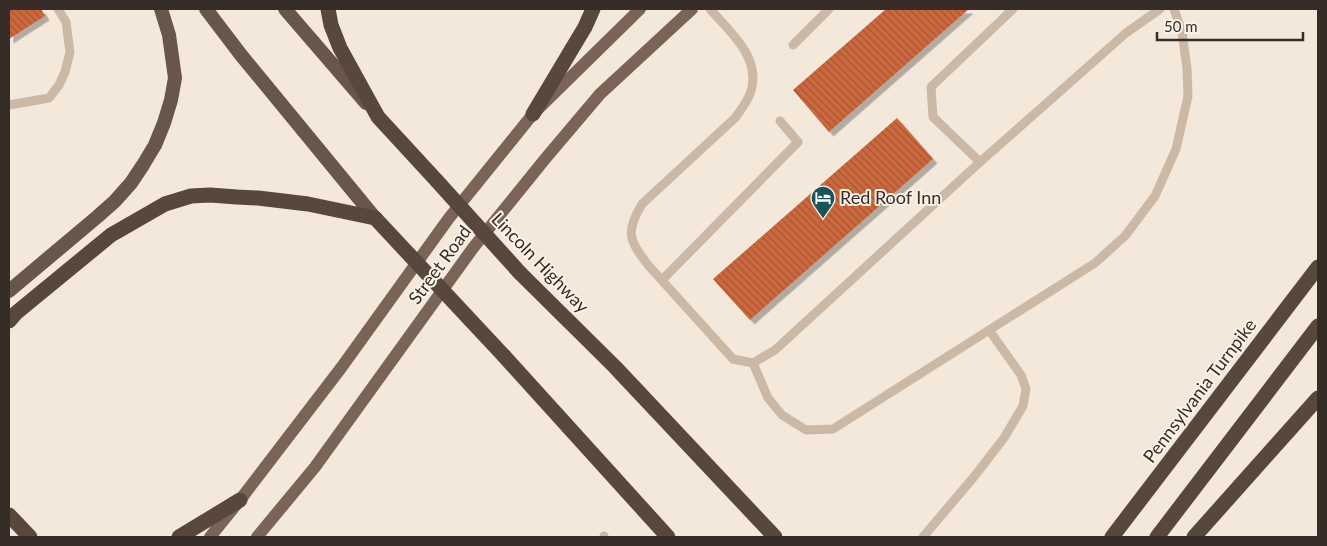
<svg xmlns="http://www.w3.org/2000/svg" width="1327" height="546" font-family="Lato,sans-serif">
<style>
.building{fill:url(#building-back-hatch);filter:url(#shadow)}
.lines{fill:none;stroke-linecap:round;stroke-linejoin:round}
.service{stroke:#cbb8a5;stroke-width:9}
.primary{stroke:#796457;stroke-width:12}
.trunk{stroke:#68564a;stroke-width:14}
.motorway{stroke:#58473d;stroke-width:15}
.motorway-bridge{stroke:#58473d;stroke-width:15}
.labels{text-anchor:middle;stroke-width:4;stroke-linejoin:round;paint-order:stroke}
.poi-label{font-size:18px;fill:#372c27;stroke:#faf2e6;text-anchor:start}
.street-label{font-size:18px;fill:#372c27;stroke:#faf2e6}
</style>
<defs>
<pattern id="building-back-hatch" width="6" height="6" patternUnits="userSpaceOnUse" patternTransform="scale(1.25)"><rect width="6" height="6" fill="#cc673e"/><path d="M-1 5l2 2M0 0l6 6M5-1l2 2" fill="none" stroke="#a65534"/></pattern>
<filter id="shadow"><feDropShadow dx="4.5" dy="4.5" stdDeviation="0" flood-color="#0004"/></filter>
</defs>
<rect width="100%" height="100%" fill="#f3e8da"/>
<g class="building">
<path d="M 9,9 L 41,9 L 45,16 L 9,39 Z"/>
<path d="M 886,9 L 969,9 L 829,132 L 793,90 Z"/>
<path d="M 897,118 L 933,159 L 750,320 L 713,279 Z"/>
</g>
<g class="lines">
<g class="service">
<path d="M 710,9 C 730,32 761,57 751,91 C 748,101 741,110 735,118 L 642,204 C 625,232 629,240 648,265 L 733,359 L 753,363 L 775,350 L 980,162 L 1126,33 L 1160,9"/>
<path d="M 793,45 L 829,9"/>
<path d="M 9,105 L 49,98 L 59,85 L 65,72 L 70,52 L 66,22 L 58,9"/>
<path d="M 980,162 L 933,117 L 931,87 L 1013,9"/>
<path d="M 662,280 L 798,142 L 780,121"/>
<path d="M 753,363 L 768,398 L 782,415 L 806,430 L 833,429 L 1095,263 L 1125,236 L 1155,196 L 1176,149 L 1188,96 L 1187,68 L 1182,32 L 1174,9"/>
<path d="M 604,536 L 604,537"/>
<path d="M 923,537 L 973,478 L 1004,438 L 1023,406 L 1026,389 L 1021,375 L 989,330"/>
</g>
<g class="primary">
<path d="M 210,537 L 240,500 L 341,368 L 449,218 L 533,114 L 640,9"/>
<path d="M 257,537 L 315,467 L 473,248 L 545,159 L 600,94 L 692,9"/>
</g>
<g class="trunk">
<path d="M 206,9 L 241,55 L 375,218"/>
<path d="M 285,9 L 366,103"/>
<path d="M 9,291 L 97,217 L 115,201 L 131,183 L 143,165 L 155,145 L 164,123 L 171,100 L 175,78 L 169,35 L 161,9"/>
</g>
<g class="motorway">
<path d="M 328,9 L 331,25 L 340,48 L 378,117 L 437,181"/>
<path d="M 533,114 L 585,27 L 593,9"/>
<path d="M 520,273 L 615,367 L 775,537"/>
<path d="M 9,321 L 16,313 L 111,235 L 165,204 L 191,196 L 210,195 L 237,197 L 258,198 L 308,204 L 375,218"/>
<path d="M 504,356 L 668,537"/>
<path d="M 9,515 L 30,537"/>
<path d="M 179,537 L 240,500"/>
<path d="M 1112,537 L 1318,267"/>
<path d="M 1157,537 L 1318,326"/>
<path d="M 1194,537 L 1318,398"/>
</g>
<g class="motorway-bridge">
<path d="M 437,181 L 520,273"/>
<path d="M 375,218 L 504,356"/>
</g>
</g>
<defs>
<symbol id="hotel-pin" viewBox="-11 -11 22 30"><path d="M0 17L-7.5 6A9.5 9.5 0 1 1 7.5 6Z" fill="#1a535a" stroke="#faf2e6"/><path d="M-6-4.5h1.5V1H6V5H4.5V3h-9V5H-6ZM-4 0a1.8 1.8 0 1 1 3.6 0ZM.5 0V-2.5h3Q6-2.5 6 0Z" fill="#fff"/></symbol>
</defs>
<g fill-rule="evenodd">
<use href="#hotel-pin" x="809" y="184" width="28" height="38"/>
</g>
<g class="labels">
<g class="poi-label">
<text x="840" y="204">Red Roof Inn</text>
</g>
<g class="street-label">
<text transform="translate(540 263) rotate(46)" y="6">Lincoln Highway</text>
<text transform="translate(440 265) rotate(-54)" y="6">Street Road</text>
<text transform="translate(1200 391) rotate(-53)" y="6">Pennsylvania Turnpike</text>
</g>
</g>
<rect width="1327" height="546" fill="none" stroke="#372c27" stroke-width="20"/>
<path d="M1157 32v8h146v-8" fill="none" stroke="#372c27" stroke-width="2.5"/>
<text x="1164" y="32" font-size="15" fill="#372c27" stroke="#faf2e6" stroke-width="4" paint-order="stroke">50 m</text>
</svg>
